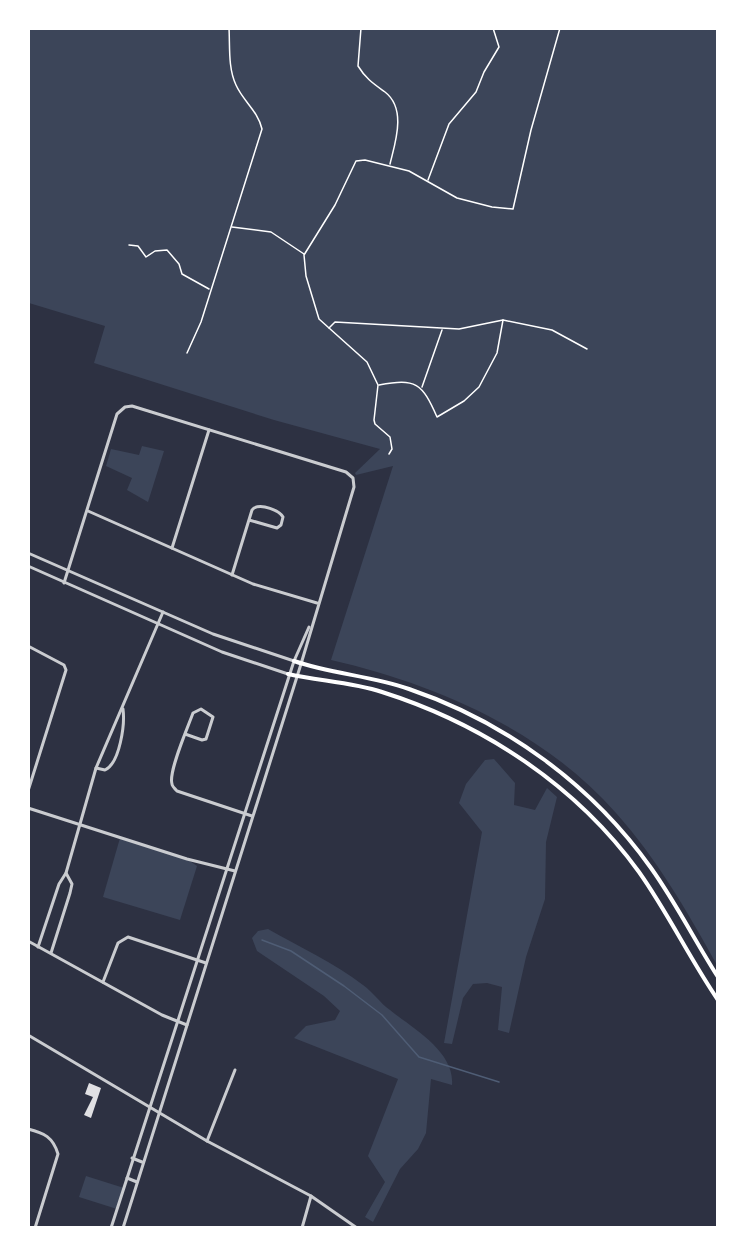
<svg xmlns="http://www.w3.org/2000/svg" width="746" height="1256" font-family="Spectral,serif">
<style>
.green{fill:#3c4559}
.lines{fill:none;stroke-linecap:round;stroke-linejoin:round}
.stream{stroke:#4f5d75;stroke-width:1.5}
.building{fill:#e0e0e3}
.path{stroke:#fff;stroke-width:1.5}
.minor{stroke:#caccd0;stroke-width:3}
.tertiary{stroke:#caccd0;stroke-width:3}
.secondary{stroke:#fff;stroke-width:4}
</style>
<rect width="100%" height="100%" fill="#2d3142"/>
<g class="green">
<path d="M 28,29 L 717,29 L 717,965 C 687,911 657,859 616,813 C 544,731 436,684 331,660 L 393,466 L 356,475 L 355,473 L 380,449 L 274,420 L 94,363 L 105,326 L 29,303 Z"/>
<path d="M 142,446 L 164,451 L 148,502 L 127,490 L 132,478 L 106,466 L 111,449 L 139,455 Z"/>
<path d="M 494,759 L 515,783 L 514,805 L 535,810 L 547,788 L 557,797 L 546,842 L 545,899 L 526,957 L 509,1033 L 498,1030 L 502,987 L 487,983 L 473,984 L 463,998 L 452,1044 L 444,1043 L 482,832 L 459,803 L 466,784 L 485,760 Z"/>
<path d="M 120,838 L 187,859 L 197,866 L 180,920 L 103,897 Z"/>
<path d="M 268,929 C 298,946 336,964 363,985 C 373,992 380,1003 390,1010 C 412,1028 455,1051 452,1085 L 431,1079 L 426,1133 L 418,1149 L 400,1169 L 373,1222 L 365,1217 L 385,1182 L 368,1156 L 398,1079 L 294,1038 L 306,1026 L 335,1020 L 340,1011 L 324,996 L 257,951 L 252,938 L 258,931 Z"/>
<path d="M 86,1176 L 124,1188 L 117,1209 L 79,1197 Z"/>
</g>
<g class="lines">
<path class="stream" d="M 262,940 L 291,951 L 344,986 L 382,1015 L 419,1057 L 499,1082"/>
</g>
<path class="building" d="M 89,1083 L 101,1088 L 91,1118 L 84,1115 L 93,1097 L 85,1094 Z"/>
<g class="lines">
<g class="path">
<path d="M 361,28 L 358,66 C 366,79 374,84 385,92 C 407,109 395,143 390,164"/>
<path d="M 428,180 L 449,124 L 476,92 L 484,72 L 499,47 L 493,28"/>
<path d="M 232,227 L 271,232 L 304,254"/>
<path d="M 129,245 L 138,246 L 146,257 L 155,251 L 167,250 L 179,264 L 182,274 L 209,289"/>
<path d="M 329,328 L 335,322 L 459,329 L 503,320 L 552,330 L 587,349"/>
<path d="M 187,353 L 201,322 L 262,129 C 258,111 243,101 236,85 C 228,68 230,47 229,28"/>
<path d="M 379,385 C 416,378 422,383 437,417 L 464,401 L 479,387 L 497,353 L 503,320"/>
<path d="M 422,387 L 442,330"/>
<path d="M 389,454 L 392,449 L 390,437 L 375,424 L 374,420 L 378,385 L 367,362 L 319,319 L 306,276 L 304,255 L 335,205 L 356,161 L 365,160 L 409,171 L 457,198 L 492,207 L 513,209 L 531,130 L 560,28"/>
</g>
<g class="minor">
<path d="M 28,352 L 28,358"/>
<path d="M 88,511 L 253,584 L 317,603"/>
<path d="M 172,548 L 209,430"/>
<path d="M 232,575 L 252,510 L 254,508 C 262,504 279,510 283,517 L 281,525 L 277,528 L 249,520"/>
<path d="M 64,583 L 117,414 L 125,407 L 132,406 L 346,472 L 353,478 L 354,487 L 301,664"/>
<path d="M 28,646 L 64,665 L 66,670 L 28,791"/>
<path d="M 294,661 L 309,627"/>
<path d="M 185,734 L 202,740 L 206,739 L 213,717 L 201,709 L 193,713 C 188,727 168,772 172,784 C 172,786 176,790 177,791 L 252,816"/>
<path d="M 96,768 L 105,770 C 120,763 125,724 123,709"/>
<path d="M 28,808 L 187,859 L 235,871"/>
<path d="M 28,941 L 162,1015 L 187,1025"/>
<path d="M 38,947 L 59,884 L 66,873 L 96,768 L 163,612"/>
<path d="M 51,953 L 70,893 L 72,884 L 66,873"/>
<path d="M 103,982 L 118,943 L 128,937 L 206,963"/>
<path d="M 28,1129 C 44,1133 53,1137 58,1154 L 35,1228"/>
<path d="M 207,1141 L 235,1070"/>
<path d="M 132,1158 L 142,1162"/>
<path d="M 127,1178 L 137,1182"/>
<path d="M 302,1228 L 311,1196"/>
</g>
<g class="tertiary">
<path d="M 28,553 L 213,634 L 294,661 L 111,1228"/>
<path d="M 28,566 L 222,652 L 288,674"/>
<path d="M 28,1035 L 207,1141 L 311,1196 L 357,1228"/>
<path d="M 123,1228 L 301,664"/>
</g>
<g class="secondary">
<path d="M 294,661 C 332,674 372,676 409,689 C 506,722 592,785 651,868 C 676,903 695,941 718,977"/>
<path d="M 288,674 C 319,681 352,682 382,692 C 483,724 576,785 639,872 C 668,913 690,959 718,1000"/>
</g>
</g>
<rect width="746" height="1256" fill="none" stroke="#ffffff" stroke-width="60"/>
</svg>
